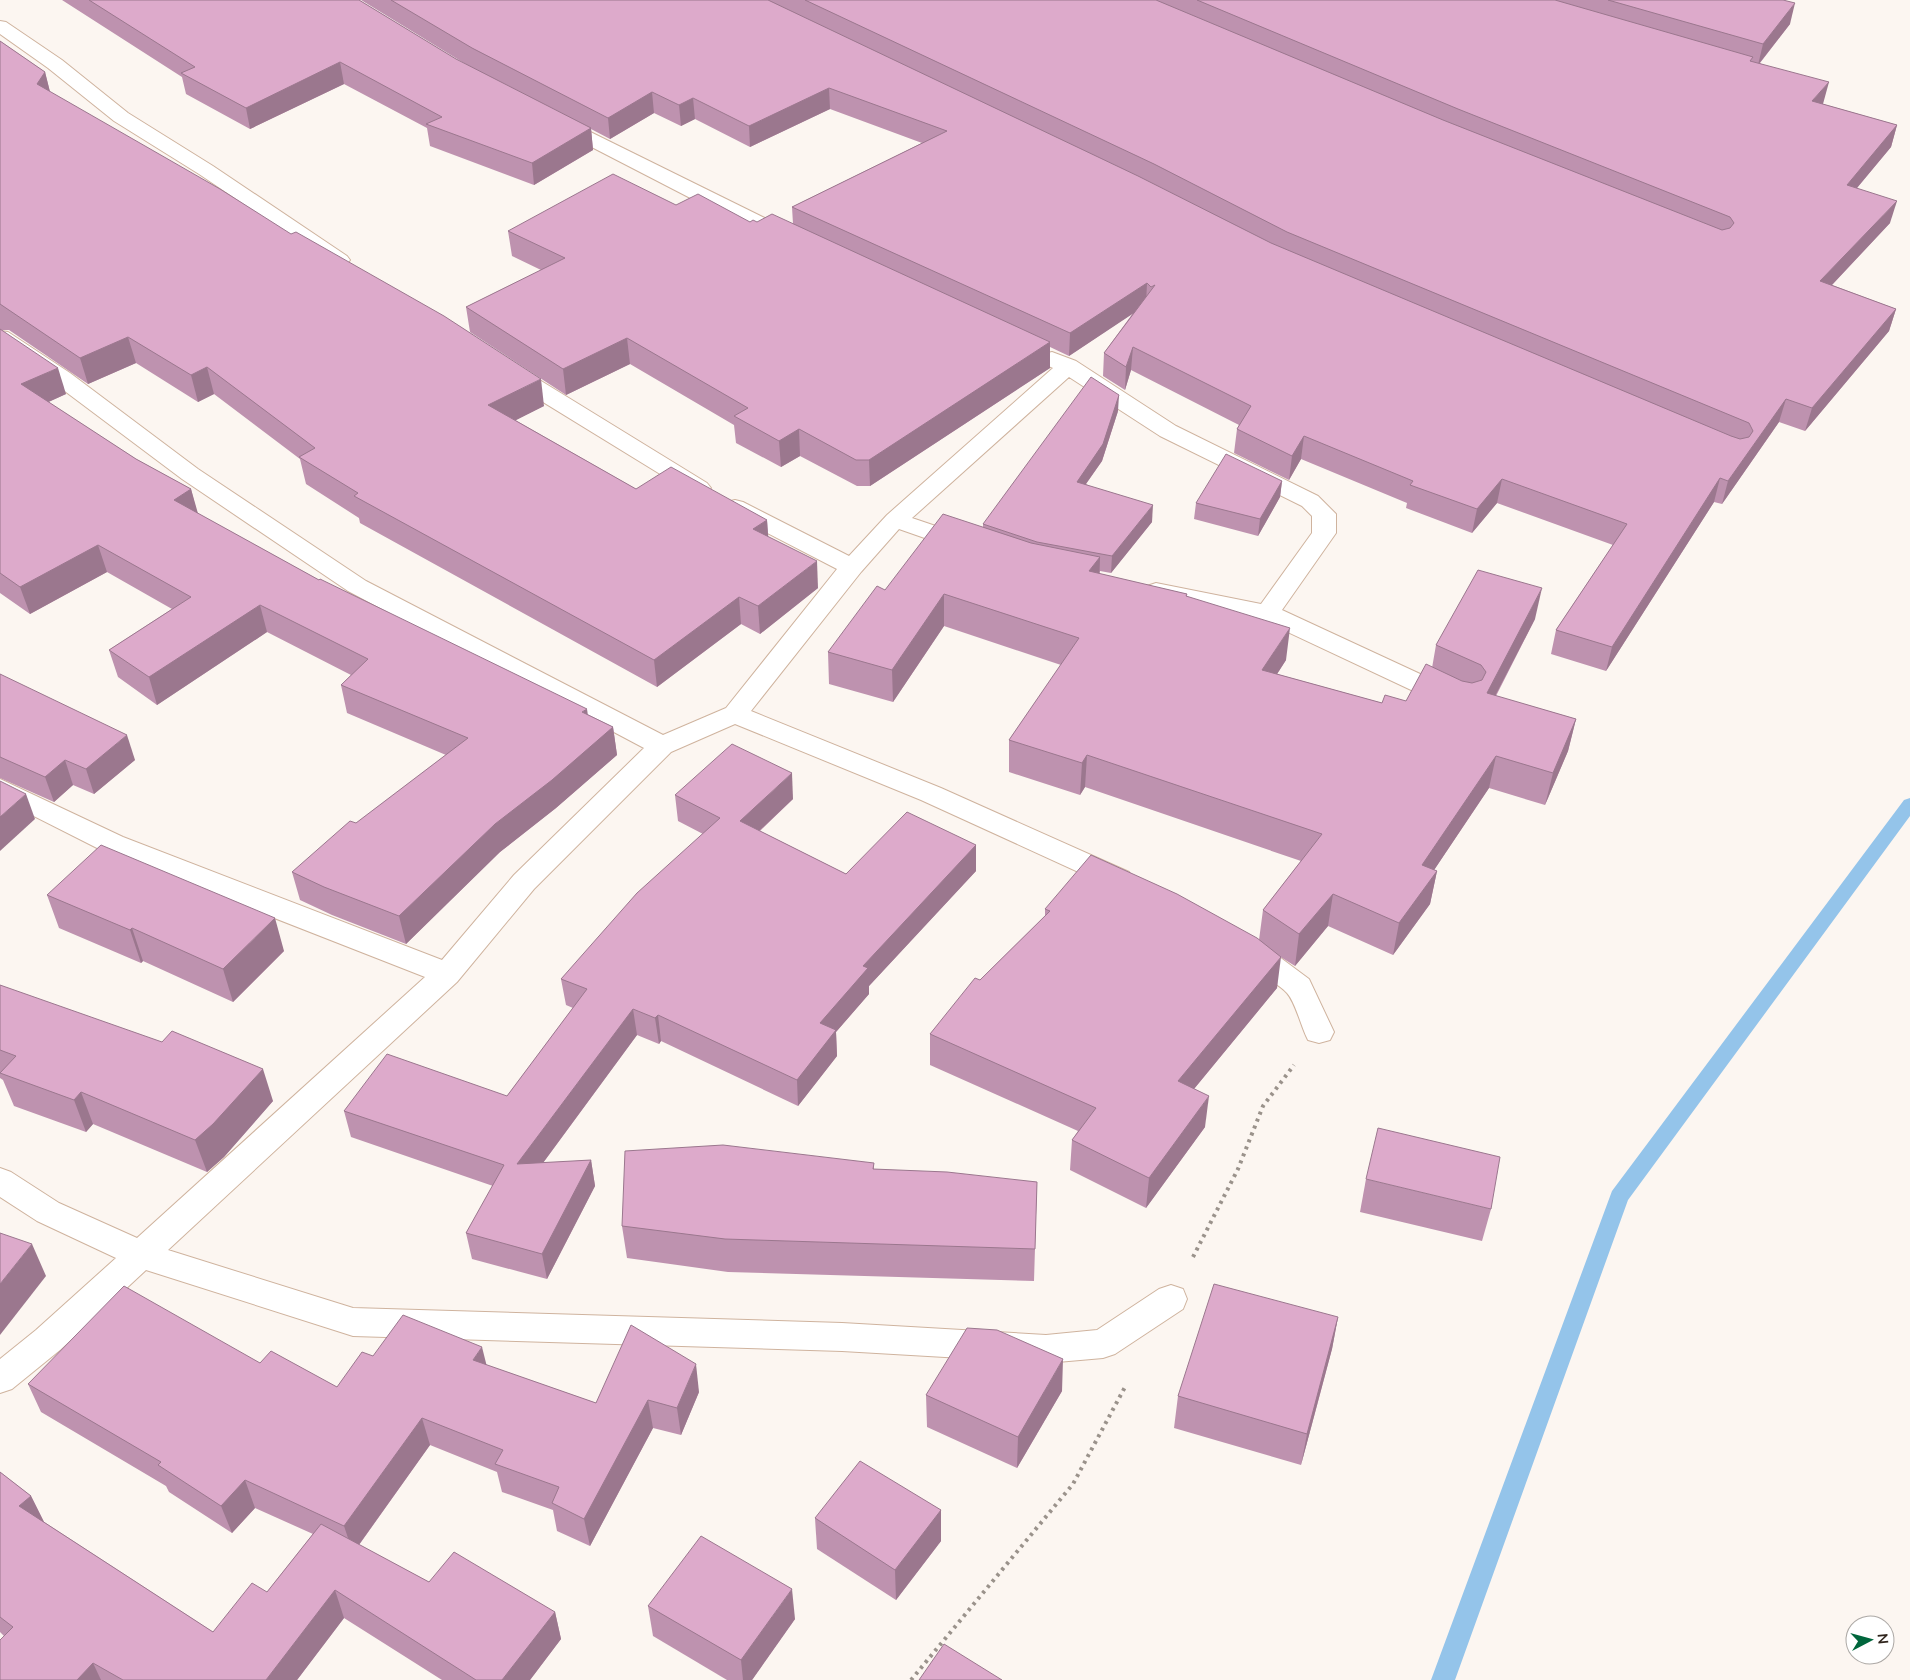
<svg xmlns="http://www.w3.org/2000/svg" width="1910" height="1680" font-family="Mulish,sans-serif">
<style>
.lines{fill:none;stroke-linecap:round;stroke-linejoin:round}
.stream{fill:#94c4ea;fill-rule:evenodd}
.minor-casing{stroke:#cfb39e;stroke-width:2}
.path{stroke:#9a928b;stroke-width:4;stroke-dasharray:3 4.5;stroke-linecap:butt}
.minor{fill:#fff;fill-rule:evenodd}
.wall{fill:#be92af}
.shaded-wall{fill:#9b778e}
.building{fill:#ddaacb;stroke:#9b778e}
</style>
<rect width="100%" height="100%" fill="#fcf6f1"/>
<g class="lines">
<path class="stream" d="M 1910,798 L 1910,816 L 1628,1200 L 1455,1680 L 1431,1680 L 1612,1191 L 1904,800 Z"/>
<defs>
<g id="minor">
<path d="M 0,21 L 6,22 L 62,60 L 128,113 L 213,166 L 347,256 L 350,260 L 347,264 L 340,266 L 333,264 L 199,174 L 114,121 L 48,68 L 0,34 Z"/>
<path d="M 558,116 L 793,232 L 796,236 L 793,240 L 786,242 L 779,240 L 702,204 L 551,126 L 548,122 L 551,118 Z"/>
<path d="M 0,331 L 8,332 L 70,373 L 198,469 L 366,581 L 663,735 L 726,708 L 837,569 L 727,512 L 723,507 L 727,502 L 735,500 L 743,502 L 849,556 L 887,515 L 1053,368 L 1044,364 L 1041,359 L 1044,354 L 1052,352 L 1076,361 L 1176,426 L 1318,496 L 1336,514 L 1336,533 L 1282,610 L 1459,692 L 1463,698 L 1459,704 L 1450,706 L 1441,704 L 1260,619 L 1147,596 L 1144,591 L 1147,586 L 1156,583 L 1261,604 L 1312,533 L 1312,516 L 1302,506 L 1160,436 L 1069,377 L 912,518 L 974,539 L 977,544 L 974,549 L 965,551 L 956,549 L 899,529 L 861,572 L 751,711 L 941,788 L 1129,872 L 1133,879 L 1129,886 L 1119,889 L 1109,886 L 921,800 L 735,724 L 671,752 L 534,889 L 457,982 L 168,1250 L 353,1308 L 842,1323 L 1046,1335 L 1097,1330 L 1159,1289 L 1171,1285 L 1183,1289 L 1187,1299 L 1183,1309 L 1115,1354 L 1103,1358 L 1046,1363 L 842,1351 L 353,1336 L 146,1270 L 60,1350 L 12,1389 L 0,1393 L 0,1359 L 36,1330 L 116,1258 L 37,1221 L 0,1197 L 0,1168 L 11,1172 L 59,1203 L 137,1238 L 425,977 L 103,851 L 0,799 L 0,779 L 123,837 L 442,960 L 514,875 L 644,748 L 348,591 L 182,479 L 54,383 L 0,347 Z"/>
<path d="M 512,366 L 520,368 L 707,483 L 711,488 L 707,493 L 699,495 L 691,493 L 504,378 L 501,373 L 504,368 Z"/>
<path d="M 1248,942 L 1274,953 L 1309,979 L 1334,1032 L 1330,1040 L 1319,1043 L 1308,1040 C 1301,1027 1296,1003 1287,993 C 1273,978 1242,967 1234,952 L 1238,945 Z"/>
</g>
</defs>
<use href="#minor" class="minor-casing"/>
<g class="path">
<path d="M 1193,1257 L 1238,1169 L 1263,1106 L 1294,1065"/>
<path d="M 911,1680 L 1073,1484 L 1125,1387"/>
</g>
<use href="#minor" class="minor"/>
</g>
<g class="wall">
<path d="M 62,0 L 359,0 L 456,59 L 472,68 L 361,0 L 1783,0 L 1790,24 L 1760,63 L 1823,104 L 1897,125 L 1891,147 L 1857,188 L 1890,223 L 1832,285 L 1896,309 L 1889,331 L 1805,431 L 1779,422 L 1722,504 L 1714,502 L 1606,671 L 1551,654 L 1556,630 L 1613,545 L 1497,503 L 1472,533 L 1406,508 L 1407,503 L 1301,459 L 1289,480 L 1234,453 L 1237,429 L 1239,425 L 1131,370 L 1125,390 L 1103,376 L 1104,353 L 1133,313 L 1069,356 L 1050,347 L 1050,368 L 870,486 L 857,486 L 800,456 L 781,467 L 736,443 L 734,425 L 630,364 L 566,395 L 470,332 L 466,307 L 541,270 L 512,256 L 508,231 L 676,205 L 750,222 L 793,224 L 792,207 L 922,143 L 830,109 L 750,147 L 695,119 L 681,126 L 654,113 L 610,139 L 591,129 L 593,150 L 534,185 L 430,146 L 427,128 L 344,84 L 250,129 L 186,94 L 182,77 Z"/>
<path d="M 0,41 L 45,72 L 50,92 L 544,406 L 515,420 L 636,489 L 767,520 L 768,537 L 818,588 L 760,634 L 741,624 L 657,687 L 360,523 L 359,518 L 306,484 L 300,459 L 214,394 L 198,402 L 136,363 L 88,384 L 9,330 L 2,330 L 66,394 L 48,402 L 136,459 L 191,489 L 197,513 L 319,580 L 613,727 L 617,755 L 556,808 L 500,852 L 406,944 L 332,915 L 300,900 L 292,872 L 446,755 L 347,713 L 341,685 L 351,675 L 267,632 L 157,705 L 118,677 L 109,650 L 172,609 L 107,572 L 30,614 L 0,593 Z"/>
<path d="M 1118,411 L 1102,461 L 1086,484 L 1152,522 L 1111,573 L 1100,571 L 1099,574 L 1187,594 L 1187,596 L 1286,660 L 1277,674 L 1382,703 L 1406,701 L 1432,668 L 1436,645 L 1535,619 L 1496,696 L 1576,719 L 1568,751 L 1545,805 L 1489,788 L 1434,870 L 1437,871 L 1430,904 L 1393,955 L 1328,926 L 1295,966 L 1279,956 L 1277,988 L 1194,1089 L 1205,1127 L 1146,1208 L 1070,1170 L 1072,1140 L 1078,1131 L 930,1065 L 930,1034 L 980,980 L 1045,916 L 1045,909 L 1259,940 L 1263,910 L 1301,861 L 1085,787 L 1080,795 L 1009,772 L 1009,740 L 1061,665 L 944,626 L 893,702 L 829,684 L 828,652 L 885,590 L 983,528 L 983,524 Z"/>
<path d="M 1282,481 L 1280,497 L 1258,536 L 1194,519 L 1196,503 Z"/>
<path d="M 0,674 L 135,760 L 94,794 L 73,785 L 54,802 L 0,778 Z"/>
<path d="M 675,795 L 793,799 L 760,831 L 846,874 L 976,845 L 976,871 L 869,986 L 869,994 L 836,1032 L 837,1056 L 798,1106 L 661,1041 L 659,1044 L 637,1035 L 543,1163 L 591,1160 L 595,1186 L 547,1279 L 472,1259 L 466,1233 L 493,1186 L 351,1137 L 344,1111 L 507,1096 L 573,1008 L 566,1005 L 561,979 L 703,834 L 678,821 Z"/>
<path d="M 47,895 L 284,951 L 233,1002 L 143,961 L 141,963 L 59,928 Z"/>
<path d="M 0,985 L 273,1101 L 224,1157 L 207,1172 L 93,1124 L 86,1132 L 14,1106 L 3,1080 L 0,1078 Z"/>
<path d="M 874,1163 L 874,1169 L 1037,1182 L 1034,1281 L 728,1272 L 627,1258 L 622,1226 Z"/>
<path d="M 1366,1179 L 1491,1209 L 1482,1241 L 1360,1212 Z"/>
<path d="M 1338,1317 L 1332,1349 L 1301,1465 L 1174,1428 L 1178,1396 Z"/>
<path d="M 373,1356 L 486,1365 L 596,1403 L 699,1392 L 681,1435 L 653,1428 L 590,1546 L 557,1531 L 553,1510 L 502,1492 L 497,1472 L 430,1445 L 359,1545 L 429,1582 L 555,1612 L 561,1639 L 530,1680 L 442,1680 L 344,1618 L 297,1680 L 0,1680 L 4,1636 L 0,1632 L 0,1472 L 31,1496 L 44,1522 L 213,1632 L 267,1592 L 313,1534 L 255,1508 L 232,1533 L 169,1492 L 166,1486 L 41,1412 L 28,1384 L 260,1363 L 337,1387 Z"/>
<path d="M 1062,1391 L 1017,1468 L 927,1427 L 926,1395 Z"/>
<path d="M 941,1510 L 941,1541 L 896,1600 L 817,1549 L 815,1518 Z"/>
<path d="M 648,1606 L 795,1619 L 752,1680 L 727,1680 L 653,1636 Z"/>
</g>
<g class="shaded-wall">
<path d="M 1795,3 L 1790,24 L 1758,65 L 1763,44 Z"/>
<path d="M 340,62 L 344,84 L 250,129 L 246,108 Z"/>
<path d="M 45,72 L 51,96 L 37,84 Z"/>
<path d="M 1829,82 L 1823,104 L 1806,122 L 1812,101 Z"/>
<path d="M 829,88 L 830,109 L 750,147 L 749,126 Z"/>
<path d="M 652,92 L 654,113 L 610,139 L 608,118 Z"/>
<path d="M 693,98 L 695,119 L 681,126 L 679,105 Z"/>
<path d="M 1897,125 L 1891,147 L 1841,207 L 1847,185 Z"/>
<path d="M 591,128 L 593,150 L 534,185 L 532,163 Z"/>
<path d="M 1897,201 L 1890,223 L 1814,304 L 1820,281 Z"/>
<path d="M 1147,283 L 1146,305 L 1069,356 L 1070,333 Z"/>
<path d="M 1896,309 L 1889,331 L 1805,431 L 1812,408 Z"/>
<path d="M 128,337 L 136,363 L 88,384 L 80,358 Z"/>
<path d="M 627,338 L 630,364 L 566,395 L 563,369 Z"/>
<path d="M 1050,342 L 1050,368 L 870,486 L 869,460 Z"/>
<path d="M 1133,347 L 1131,370 L 1125,390 L 1126,367 Z"/>
<path d="M 207,367 L 214,394 L 198,402 L 191,375 Z"/>
<path d="M 58,368 L 66,394 L 29,411 L 21,384 Z"/>
<path d="M 541,379 L 544,406 L 493,432 L 488,405 Z"/>
<path d="M 1119,395 L 1118,411 L 1102,461 L 1076,498 L 1077,482 Z"/>
<path d="M 1786,399 L 1779,422 L 1722,504 L 1728,481 Z"/>
<path d="M 799,429 L 800,456 L 781,467 L 779,441 Z"/>
<path d="M 1304,436 L 1301,459 L 1289,480 L 1292,456 Z"/>
<path d="M 1720,478 L 1714,502 L 1606,671 L 1612,647 Z"/>
<path d="M 1502,479 L 1497,503 L 1472,533 L 1477,509 Z"/>
<path d="M 1282,481 L 1280,497 L 1258,536 L 1260,519 Z"/>
<path d="M 191,489 L 199,517 L 174,500 Z"/>
<path d="M 1153,505 L 1152,522 L 1111,573 L 1112,556 Z"/>
<path d="M 767,520 L 769,547 L 753,529 Z"/>
<path d="M 98,545 L 107,572 L 30,614 L 20,587 Z"/>
<path d="M 1100,557 L 1099,589 L 1089,571 Z"/>
<path d="M 817,561 L 818,588 L 760,634 L 758,606 Z"/>
<path d="M 1542,588 L 1535,619 L 1480,725 L 1487,693 Z"/>
<path d="M 944,594 L 944,626 L 893,702 L 892,670 Z"/>
<path d="M 739,597 L 741,624 L 657,687 L 654,660 Z"/>
<path d="M 260,605 L 267,632 L 157,705 L 149,677 Z"/>
<path d="M 1290,628 L 1286,660 L 1259,702 L 1262,670 Z"/>
<path d="M 587,709 L 591,736 L 582,712 Z"/>
<path d="M 1576,719 L 1568,751 L 1545,805 L 1553,773 Z"/>
<path d="M 613,727 L 617,755 L 556,808 L 500,852 L 406,944 L 399,916 L 495,824 Z"/>
<path d="M 127,735 L 135,760 L 94,794 L 86,769 Z"/>
<path d="M 1087,755 L 1085,787 L 1080,795 L 1082,763 Z"/>
<path d="M 1496,756 L 1489,788 L 1416,897 L 1422,865 Z"/>
<path d="M 65,760 L 73,785 L 54,802 L 45,777 Z"/>
<path d="M 792,773 L 793,799 L 742,847 L 740,821 Z"/>
<path d="M 26,794 L 35,819 L 0,851 L 0,817 Z"/>
<path d="M 976,845 L 976,871 L 869,986 L 869,994 L 836,1032 L 837,1056 L 798,1106 L 797,1080 L 820,1023 L 863,966 Z"/>
<path d="M 1437,871 L 1430,904 L 1393,955 L 1399,923 Z"/>
<path d="M 1333,894 L 1328,926 L 1295,966 L 1299,934 Z"/>
<path d="M 275,918 L 284,951 L 233,1002 L 223,969 Z"/>
<path d="M 132,928 L 143,961 L 141,963 L 130,930 Z"/>
<path d="M 1281,957 L 1277,988 L 1175,1112 L 1178,1081 Z"/>
<path d="M 633,1009 L 637,1035 L 523,1190 L 517,1164 Z"/>
<path d="M 658,1015 L 661,1041 L 659,1044 L 655,1018 Z"/>
<path d="M 263,1069 L 273,1101 L 224,1157 L 207,1172 L 195,1140 Z"/>
<path d="M 81,1092 L 93,1124 L 86,1132 L 74,1100 Z"/>
<path d="M 1209,1096 L 1205,1127 L 1146,1208 L 1149,1178 Z"/>
<path d="M 591,1160 L 595,1186 L 547,1279 L 542,1254 Z"/>
<path d="M 32,1244 L 46,1276 L 0,1335 L 0,1284 Z"/>
<path d="M 1338,1317 L 1332,1349 L 1301,1465 L 1307,1434 Z"/>
<path d="M 482,1347 L 489,1375 L 473,1360 Z"/>
<path d="M 1063,1359 L 1062,1391 L 1017,1468 L 1018,1437 Z"/>
<path d="M 696,1364 L 699,1392 L 681,1435 L 677,1408 Z"/>
<path d="M 648,1400 L 653,1428 L 590,1546 L 584,1519 Z"/>
<path d="M 422,1418 L 430,1445 L 353,1553 L 344,1526 Z"/>
<path d="M 245,1480 L 255,1508 L 232,1533 L 221,1506 Z"/>
<path d="M 31,1496 L 45,1524 L 19,1506 Z"/>
<path d="M 941,1510 L 941,1541 L 896,1600 L 895,1570 Z"/>
<path d="M 792,1589 L 795,1619 L 752,1680 L 743,1680 L 741,1660 Z"/>
<path d="M 335,1590 L 344,1618 L 297,1680 L 266,1680 Z"/>
<path d="M 555,1612 L 561,1639 L 530,1680 L 502,1680 Z"/>
<path d="M 93,1663 L 101,1680 L 77,1680 Z"/>
</g>
<g class="building">
<path d="M 89,0 L 359,0 L 456,59 L 591,128 L 532,163 L 426,124 L 442,117 L 340,62 L 246,108 L 181,73 L 195,67 Z"/>
<path d="M 391,0 L 768,0 L 1138,176 L 1271,243 L 1731,436 L 1740,439 L 1749,437 L 1753,431 L 1749,423 L 1287,232 L 1154,164 L 805,0 L 1156,0 L 1443,120 L 1722,230 L 1730,228 L 1734,223 L 1730,217 L 1458,109 L 1197,0 L 1555,0 L 1753,57 L 1750,61 L 1829,82 L 1812,101 L 1897,125 L 1847,185 L 1897,201 L 1820,281 L 1896,309 L 1812,408 L 1786,399 L 1728,481 L 1720,478 L 1612,647 L 1556,630 L 1627,524 L 1502,479 L 1477,509 L 1410,485 L 1413,481 L 1304,436 L 1292,456 L 1237,429 L 1251,406 L 1133,347 L 1126,367 L 1104,353 L 1155,285 L 1151,287 L 1147,283 L 1070,333 L 792,207 L 947,131 L 829,88 L 749,126 L 693,98 L 679,105 L 652,92 L 608,118 L 472,48 Z"/>
<path d="M 1608,0 L 1783,0 L 1795,3 L 1763,44 Z"/>
<path d="M 0,41 L 45,72 L 37,84 L 220,189 L 291,234 L 296,232 L 444,316 L 541,379 L 488,405 L 636,489 L 671,467 L 767,520 L 753,529 L 817,561 L 758,606 L 739,597 L 654,660 L 354,496 L 358,493 L 299,457 L 315,448 L 207,367 L 191,375 L 128,337 L 80,358 L 0,304 Z"/>
<path d="M 613,174 L 676,205 L 698,194 L 750,222 L 753,220 L 757,222 L 772,214 L 1050,342 L 869,460 L 856,460 L 799,429 L 779,441 L 734,416 L 748,408 L 627,338 L 563,369 L 466,307 L 565,258 L 508,231 Z"/>
<path d="M 0,329 L 58,368 L 21,384 L 136,459 L 191,489 L 174,500 L 319,580 L 320,579 L 587,709 L 582,712 L 613,727 L 552,780 L 495,824 L 399,916 L 324,887 L 292,872 L 350,821 L 356,823 L 468,738 L 341,685 L 368,659 L 260,605 L 149,677 L 109,650 L 191,597 L 98,545 L 20,587 L 0,573 Z"/>
<path d="M 1091,377 L 1119,395 L 1103,444 L 1077,482 L 1153,505 L 1112,556 L 1037,542 L 983,524 Z"/>
<path d="M 1226,454 L 1282,481 L 1260,519 L 1196,503 Z"/>
<path d="M 943,514 L 1031,543 L 1100,557 L 1089,571 L 1187,594 L 1186,596 L 1290,628 L 1262,670 L 1382,703 L 1385,695 L 1406,701 L 1426,664 L 1462,681 L 1472,683 L 1482,680 L 1486,672 L 1481,665 L 1436,645 L 1478,570 L 1542,588 L 1487,693 L 1576,719 L 1553,773 L 1496,756 L 1422,865 L 1437,871 L 1399,923 L 1333,894 L 1299,934 L 1263,910 L 1322,834 L 1087,755 L 1082,763 L 1009,740 L 1079,638 L 944,594 L 892,670 L 828,652 L 877,586 L 885,590 Z"/>
<path d="M 0,674 L 127,735 L 86,769 L 65,760 L 45,777 L 0,757 Z"/>
<path d="M 732,744 L 792,773 L 740,821 L 846,874 L 907,812 L 976,845 L 863,966 L 868,968 L 820,1023 L 836,1030 L 797,1080 L 658,1015 L 655,1018 L 633,1009 L 517,1164 L 591,1160 L 542,1254 L 466,1233 L 504,1165 L 344,1111 L 387,1054 L 507,1096 L 587,989 L 561,979 L 637,893 L 720,818 L 675,795 Z"/>
<path d="M 0,781 L 26,794 L 0,817 Z"/>
<path d="M 101,845 L 275,918 L 223,969 L 132,928 L 130,930 L 47,895 Z"/>
<path d="M 1091,855 L 1177,894 L 1257,938 L 1281,957 L 1178,1081 L 1209,1096 L 1149,1178 L 1072,1140 L 1096,1108 L 930,1034 L 975,978 L 980,980 L 1050,911 L 1045,909 Z"/>
<path d="M 0,985 L 162,1042 L 172,1031 L 263,1069 L 213,1124 L 195,1140 L 81,1092 L 74,1100 L 0,1073 L 16,1056 L 0,1050 Z"/>
<path d="M 1378,1128 L 1500,1157 L 1491,1209 L 1366,1179 Z"/>
<path d="M 723,1145 L 874,1163 L 873,1169 L 947,1172 L 1037,1182 L 1035,1249 L 725,1239 L 622,1226 L 625,1151 Z"/>
<path d="M 0,1233 L 32,1244 L 0,1284 Z"/>
<path d="M 1214,1284 L 1338,1317 L 1307,1434 L 1178,1396 Z"/>
<path d="M 124,1286 L 260,1363 L 271,1351 L 337,1387 L 362,1352 L 373,1356 L 403,1315 L 482,1347 L 473,1360 L 596,1403 L 631,1325 L 696,1364 L 677,1408 L 648,1400 L 584,1519 L 552,1503 L 559,1487 L 495,1464 L 503,1450 L 422,1418 L 344,1526 L 245,1480 L 221,1506 L 158,1465 L 161,1462 L 28,1384 Z"/>
<path d="M 967,1328 L 997,1330 L 1063,1359 L 1018,1437 L 926,1395 Z"/>
<path d="M 860,1461 L 941,1510 L 895,1570 L 815,1518 Z"/>
<path d="M 0,1472 L 31,1496 L 19,1506 L 213,1632 L 252,1583 L 267,1592 L 321,1524 L 429,1582 L 454,1552 L 555,1612 L 502,1680 L 476,1680 L 335,1590 L 266,1680 L 123,1680 L 93,1663 L 77,1680 L 0,1680 L 0,1640 L 13,1627 L 0,1617 Z"/>
<path d="M 701,1536 L 792,1589 L 741,1660 L 648,1606 Z"/>
<path d="M 944,1644 L 1002,1680 L 919,1680 Z"/>
</g>
<g transform="translate(1870 1640) rotate(84)"><circle r="24" fill="#ffffff" stroke="#aca8a5"/>
<path d="M0-4L9 19L0 12L-9 19Z" fill="#00663c"/>
<text y="-8" font-size="14" font-weight="bold" text-anchor="middle" fill="#30251d">N</text>
</g>
</svg>
